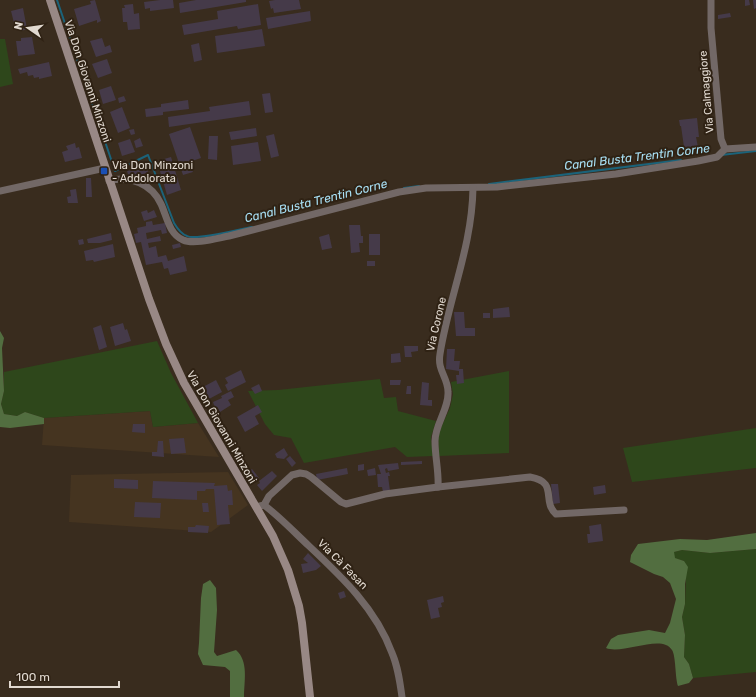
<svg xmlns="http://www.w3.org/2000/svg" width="756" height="697" font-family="Rubik,sans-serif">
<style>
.built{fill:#453420}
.green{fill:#2e471b}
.forest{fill:#526e40}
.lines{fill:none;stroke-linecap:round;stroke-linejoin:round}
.stream{stroke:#1b637a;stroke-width:2}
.building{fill:#453a49}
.street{stroke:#726866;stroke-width:7}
.secondary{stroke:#988885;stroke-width:8}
.transit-dot{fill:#1a4fb4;stroke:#2f2214;stroke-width:1.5}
.labels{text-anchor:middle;stroke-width:4;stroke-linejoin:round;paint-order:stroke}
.street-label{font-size:11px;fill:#e1d9d0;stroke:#2f2214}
.poi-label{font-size:11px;fill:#e1d9d0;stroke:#2f2214;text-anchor:start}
.water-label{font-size:12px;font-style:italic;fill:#a8e0f5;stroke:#2f2214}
</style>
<rect width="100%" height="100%" fill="#392c1e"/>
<g class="built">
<path d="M 150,411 L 153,427 L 198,423 L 219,457 L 42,445 L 44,418 Z"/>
<path d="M 228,472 L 248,505 L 211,532 L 69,522 L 71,475 Z"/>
</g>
<g class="green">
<path d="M 0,39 L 5,39 L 13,84 L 0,87 Z"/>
<path d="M 157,341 L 171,373 L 198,423 L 153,427 L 150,411 L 44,418 L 25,412 L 17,416 L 4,414 L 1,404 L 4,391 L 4,372 Z"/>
<path d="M 509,371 L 509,453 L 439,456 L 438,438 L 439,432 L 450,408 L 453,394 L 451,382 Z"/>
<path d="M 380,379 L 384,398 L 396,397 L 398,411 L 436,421 L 431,437 L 433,456 L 407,457 L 395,447 L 304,463 L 291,438 L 274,435 L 265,424 L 248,391 L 278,390 Z"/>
<path d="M 756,428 L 756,468 L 632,482 L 623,448 Z"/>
<path d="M 756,549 L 756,672 L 693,678 L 689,664 L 684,657 L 685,635 L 682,617 L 685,604 L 686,576 L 684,561 L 674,558 L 674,552 L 682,550 L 710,553 Z"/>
</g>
<g class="forest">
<path d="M 0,331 L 4,338 L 2,348 L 4,391 L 1,404 L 4,414 L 17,416 L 25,412 L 44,418 L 44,424 L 10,428 L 0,427 Z"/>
<path d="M 756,533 L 756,549 L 710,553 L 682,550 L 674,552 L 675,558 L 684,561 L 688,567 L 685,584 L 685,604 L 682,617 L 685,635 L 684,657 L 689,664 L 693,678 L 689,683 L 678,686 C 675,677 676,656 672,650 C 662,633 623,655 606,648 L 611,639 L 618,635 L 649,630 L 665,633 L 670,623 L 676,599 L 670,583 L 663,577 L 654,574 L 630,562 L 631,555 L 638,544 L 680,539 L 707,540 Z"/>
<path d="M 210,580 L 216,588 L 217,610 L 214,652 L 217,656 L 236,650 C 249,661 244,682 244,697 L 230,697 L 230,671 L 225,667 L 203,665 L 198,654 L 199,643 L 201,598 L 203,584 Z"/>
</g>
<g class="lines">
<g class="stream">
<path d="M 57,0 L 115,171 L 148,155 L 174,223 C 177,228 181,234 187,236 C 196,241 240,229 252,227"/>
<path d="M 721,155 L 756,151"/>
<path d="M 489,184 L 681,160"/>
<path d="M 404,188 L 419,186"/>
</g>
</g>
<g class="building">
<path d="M 95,0 L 101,21 L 97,23 L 97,20 L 79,26 L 74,9 L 91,4 L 90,1 Z"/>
<path d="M 160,0 L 173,0 L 174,8 L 150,11 L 150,8 L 145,9 L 144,2 Z"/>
<path d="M 196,0 L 246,0 L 246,2 L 180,13 L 179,3 Z"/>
<path d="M 275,0 L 299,0 L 301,9 L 274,13 L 273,8 L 271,9 L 269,1 Z"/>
<path d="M 745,0 L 749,0 L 750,5 L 745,6 Z"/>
<path d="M 753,0 L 756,0 L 756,8 L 754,9 Z"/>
<path d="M 133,4 L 134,14 L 139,13 L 140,29 L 128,30 L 127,22 L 123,22 L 122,8 L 125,8 L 124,5 Z"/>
<path d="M 258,4 L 261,25 L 238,29 L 237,26 L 184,35 L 182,25 L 218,19 L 217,11 Z"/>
<path d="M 23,8 L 27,29 L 21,31 L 20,26 L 15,27 L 11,11 Z"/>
<path d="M 310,11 L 311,21 L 268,29 L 266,18 Z"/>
<path d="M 730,13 L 731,17 L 718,19 L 718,15 Z"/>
<path d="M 262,29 L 265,46 L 217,53 L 215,36 Z"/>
<path d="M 32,37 L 35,54 L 18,56 L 16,41 L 21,41 L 21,38 Z"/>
<path d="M 102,38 L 105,47 L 110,45 L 112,52 L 96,57 L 90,41 Z"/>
<path d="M 199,43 L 202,60 L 194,62 L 191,45 Z"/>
<path d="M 107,59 L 112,73 L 98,78 L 92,64 Z"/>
<path d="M 49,62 L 52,76 L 39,79 L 39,77 L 34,78 L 33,75 L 28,76 L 27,72 L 20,74 L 18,69 Z"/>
<path d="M 111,86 L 116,100 L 103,104 L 99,90 Z"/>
<path d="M 270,93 L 273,112 L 265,113 L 262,94 Z"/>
<path d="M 124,96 L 126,101 L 119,103 L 118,98 Z"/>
<path d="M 188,100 L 189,109 L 163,112 L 163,115 L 146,117 L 145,109 L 161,107 L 161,104 Z"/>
<path d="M 249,101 L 251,115 L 169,127 L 168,117 L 210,111 L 209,107 Z"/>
<path d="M 122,107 L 130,128 L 118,133 L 110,112 Z"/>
<path d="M 697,118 L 699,137 L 696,137 L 699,152 L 685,154 L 681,126 L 680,126 L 679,120 Z"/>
<path d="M 190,127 L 201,158 L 189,162 L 193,172 L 183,175 L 169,134 Z"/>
<path d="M 256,128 L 257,136 L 231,140 L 229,132 Z"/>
<path d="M 134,129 L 135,134 L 131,135 L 129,130 Z"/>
<path d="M 274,134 L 279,156 L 271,158 L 266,136 Z"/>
<path d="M 209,136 L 218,136 L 217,160 L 208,159 Z"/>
<path d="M 140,138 L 143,146 L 136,148 L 134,141 Z"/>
<path d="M 130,139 L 135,152 L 122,156 L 118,143 Z"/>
<path d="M 258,142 L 261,161 L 233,165 L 231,146 Z"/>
<path d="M 75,143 L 76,148 L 79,147 L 82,158 L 65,162 L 62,152 L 68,150 L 66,146 Z"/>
<path d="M 171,157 L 181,190 L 167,195 L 157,161 Z"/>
<path d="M 147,167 L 148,173 L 129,177 L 127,171 Z"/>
<path d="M 86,178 L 91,178 L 92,197 L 86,197 Z"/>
<path d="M 76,189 L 78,203 L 68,203 L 67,197 L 71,196 L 70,190 Z"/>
<path d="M 147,210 L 148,213 L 154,210 L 157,217 L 144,221 L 141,212 Z"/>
<path d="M 152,221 L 153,225 L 165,223 L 167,233 L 162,234 L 161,230 L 146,233 L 147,239 L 160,236 L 161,241 L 148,243 L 149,248 L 156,246 L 158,257 L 166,255 L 168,261 L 184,256 L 187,271 L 170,275 L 168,268 L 164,269 L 162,262 L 146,265 L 141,242 L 136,243 L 134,234 L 138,233 L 137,228 L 146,226 L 146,222 Z"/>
<path d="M 349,225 L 360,225 L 361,236 L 363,236 L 363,243 L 359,243 L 360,252 L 351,253 Z"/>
<path d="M 111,233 L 112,240 L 100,243 L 88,243 L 87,239 Z"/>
<path d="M 329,234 L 332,248 L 322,250 L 319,237 Z"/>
<rect x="369" y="234" width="11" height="21"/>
<path d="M 83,239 L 84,244 L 79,245 L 78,240 Z"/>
<path d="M 180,243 L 181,247 L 173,249 L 172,245 Z"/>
<path d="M 113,244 L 115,257 L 94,262 L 93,260 L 86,261 L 84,251 Z"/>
<rect x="367" y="261" width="8" height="5"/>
<path d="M 509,307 L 510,317 L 493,318 L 493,309 Z"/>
<path d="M 454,312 L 464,312 L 465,328 L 475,328 L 475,336 L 456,336 Z"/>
<rect x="483" y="313" width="7" height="5"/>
<path d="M 123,323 L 125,330 L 127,329 L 131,341 L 115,346 L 110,327 Z"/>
<path d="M 101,325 L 107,347 L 99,350 L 93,328 Z"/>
<path d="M 404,346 L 418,346 L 418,351 L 411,352 L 412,357 L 405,357 Z"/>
<path d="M 447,349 L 455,349 L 454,361 L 460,361 L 459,369 L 463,369 L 464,383 L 457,384 L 456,375 L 459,375 L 459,371 L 446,369 Z"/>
<path d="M 400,353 L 401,362 L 391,363 L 391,354 Z"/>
<path d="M 241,370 L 246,382 L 228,391 L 225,385 L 228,383 L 225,378 Z"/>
<path d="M 216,380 L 222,392 L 209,399 L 203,387 Z"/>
<path d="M 390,380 L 401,380 L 400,385 L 390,385 Z"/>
<path d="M 422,382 L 429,383 L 428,400 L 432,400 L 432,406 L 420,405 Z"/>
<path d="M 259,384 L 262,391 L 255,394 L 251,388 Z"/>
<path d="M 407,386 L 411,386 L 411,394 L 406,394 Z"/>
<path d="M 231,391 L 234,397 L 228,400 L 231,405 L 220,412 L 217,407 L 215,408 L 213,402 L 222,398 L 221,396 Z"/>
<path d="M 258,405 L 262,412 L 255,416 L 259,424 L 245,432 L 237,417 Z"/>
<path d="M 133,424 L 145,424 L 145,433 L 132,432 Z"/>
<path d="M 184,438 L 186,453 L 171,454 L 169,439 Z"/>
<path d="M 158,441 L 163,441 L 164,457 L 152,456 L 152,452 L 157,452 Z"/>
<path d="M 284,448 L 288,455 L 284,459 L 277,458 L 275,454 Z"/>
<path d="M 290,456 L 296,463 L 292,467 L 286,459 Z"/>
<path d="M 422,461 L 422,464 L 401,465 L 401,462 Z"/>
<path d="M 398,463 L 399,469 L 388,471 L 387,468 L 385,469 L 386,473 L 389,472 L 390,476 L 388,476 L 390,491 L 383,492 L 382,487 L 378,487 L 377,474 L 381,474 L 378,465 Z"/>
<path d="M 364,464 L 364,470 L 358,471 L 358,465 Z"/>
<path d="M 347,468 L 348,474 L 317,480 L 316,474 Z"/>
<path d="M 375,468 L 376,475 L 368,476 L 367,470 Z"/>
<path d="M 252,469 L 259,478 L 250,484 L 243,475 Z"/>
<path d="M 272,471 L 277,476 L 262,491 L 257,485 L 260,483 L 259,481 Z"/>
<path d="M 114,479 L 138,480 L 138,489 L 114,488 Z"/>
<path d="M 153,481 L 215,483 L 214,486 L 227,485 L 228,491 L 232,490 L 233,505 L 228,505 L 230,524 L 217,525 L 214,489 L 206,489 L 205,491 L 197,491 L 197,500 L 152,498 Z"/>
<path d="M 551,484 L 558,484 L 560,503 L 553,504 Z"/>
<path d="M 605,485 L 606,493 L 594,495 L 593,487 Z"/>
<path d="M 135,502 L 161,503 L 160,518 L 134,517 Z"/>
<path d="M 202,503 L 208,503 L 209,512 L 203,512 Z"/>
<path d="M 601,524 L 603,541 L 588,543 L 587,534 L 590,534 L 589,526 Z"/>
<path d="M 196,525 L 209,526 L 208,533 L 188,532 L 188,527 L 195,527 Z"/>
<path d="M 308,553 L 321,566 L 316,570 L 303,573 L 301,564 L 308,563 L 303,559 Z"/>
<path d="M 344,591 L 346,597 L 340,599 L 338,593 Z"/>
<path d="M 443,596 L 444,602 L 441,603 L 442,607 L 438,608 L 440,617 L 431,619 L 427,600 Z"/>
</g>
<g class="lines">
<g class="street">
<path d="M 711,0 L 711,28 L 721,139 L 725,149 L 756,147"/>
<path d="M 109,181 C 130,175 152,184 161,204 C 167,217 169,234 183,240 C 194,245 218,238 229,236 L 399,192 L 426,188 L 497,187 L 616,174 L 698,161 L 717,157 L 725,149"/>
<path d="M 0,191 L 105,168"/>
<path d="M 438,487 L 530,477 C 559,482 541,501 556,514 L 624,510"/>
<path d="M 264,505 C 280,517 294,532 309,546 C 342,577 376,609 392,653 C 398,667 400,682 402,697"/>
<path d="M 256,507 L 264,505 L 269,496 L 292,475 L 300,473 L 306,474 L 311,477 L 341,502 L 346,504 L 385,494 L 438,487 C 439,472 435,457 435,441 C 435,424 449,409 448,392 C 448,377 437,371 440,354 C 449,297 472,247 473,188"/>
</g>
<path class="secondary" d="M 50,0 L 149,299 L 166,344 L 184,383 L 273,536 L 288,570 L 299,606 L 302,623 L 310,697"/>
</g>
<rect class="transit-dot" x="100" y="167" width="8" height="8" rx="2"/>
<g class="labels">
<g class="street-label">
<text transform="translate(88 81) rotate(72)" y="4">Via Don Giovanni Minzoni</text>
<text transform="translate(706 92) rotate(-95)" y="4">Via Calmaggiore</text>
<text transform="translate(436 324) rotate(-77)" y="4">Via Corone</text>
<text transform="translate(222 427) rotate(60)" y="4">Via Don Giovanni Minzoni</text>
<text transform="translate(343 564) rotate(45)" y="4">Via Cà Fasan</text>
</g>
<g class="poi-label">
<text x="112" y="169">Via Don Minzoni<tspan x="112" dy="13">- Addolorata</tspan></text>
</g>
<g class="water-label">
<text transform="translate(637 157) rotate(-7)" y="4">Canal Busta Trentin Corne</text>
<text transform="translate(316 201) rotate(-14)" y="4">Canal Busta Trentin Corne</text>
</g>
</g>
<g transform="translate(28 28) rotate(283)" stroke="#2f2214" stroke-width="3" paint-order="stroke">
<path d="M0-3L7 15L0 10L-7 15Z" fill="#e1d9d0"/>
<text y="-6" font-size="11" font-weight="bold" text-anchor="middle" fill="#e1d9d0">N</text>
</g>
<path d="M10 681v6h109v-6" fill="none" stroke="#e1d9d0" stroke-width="2"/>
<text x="16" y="681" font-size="12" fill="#e1d9d0" stroke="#2f2214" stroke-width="3" paint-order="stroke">100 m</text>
</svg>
